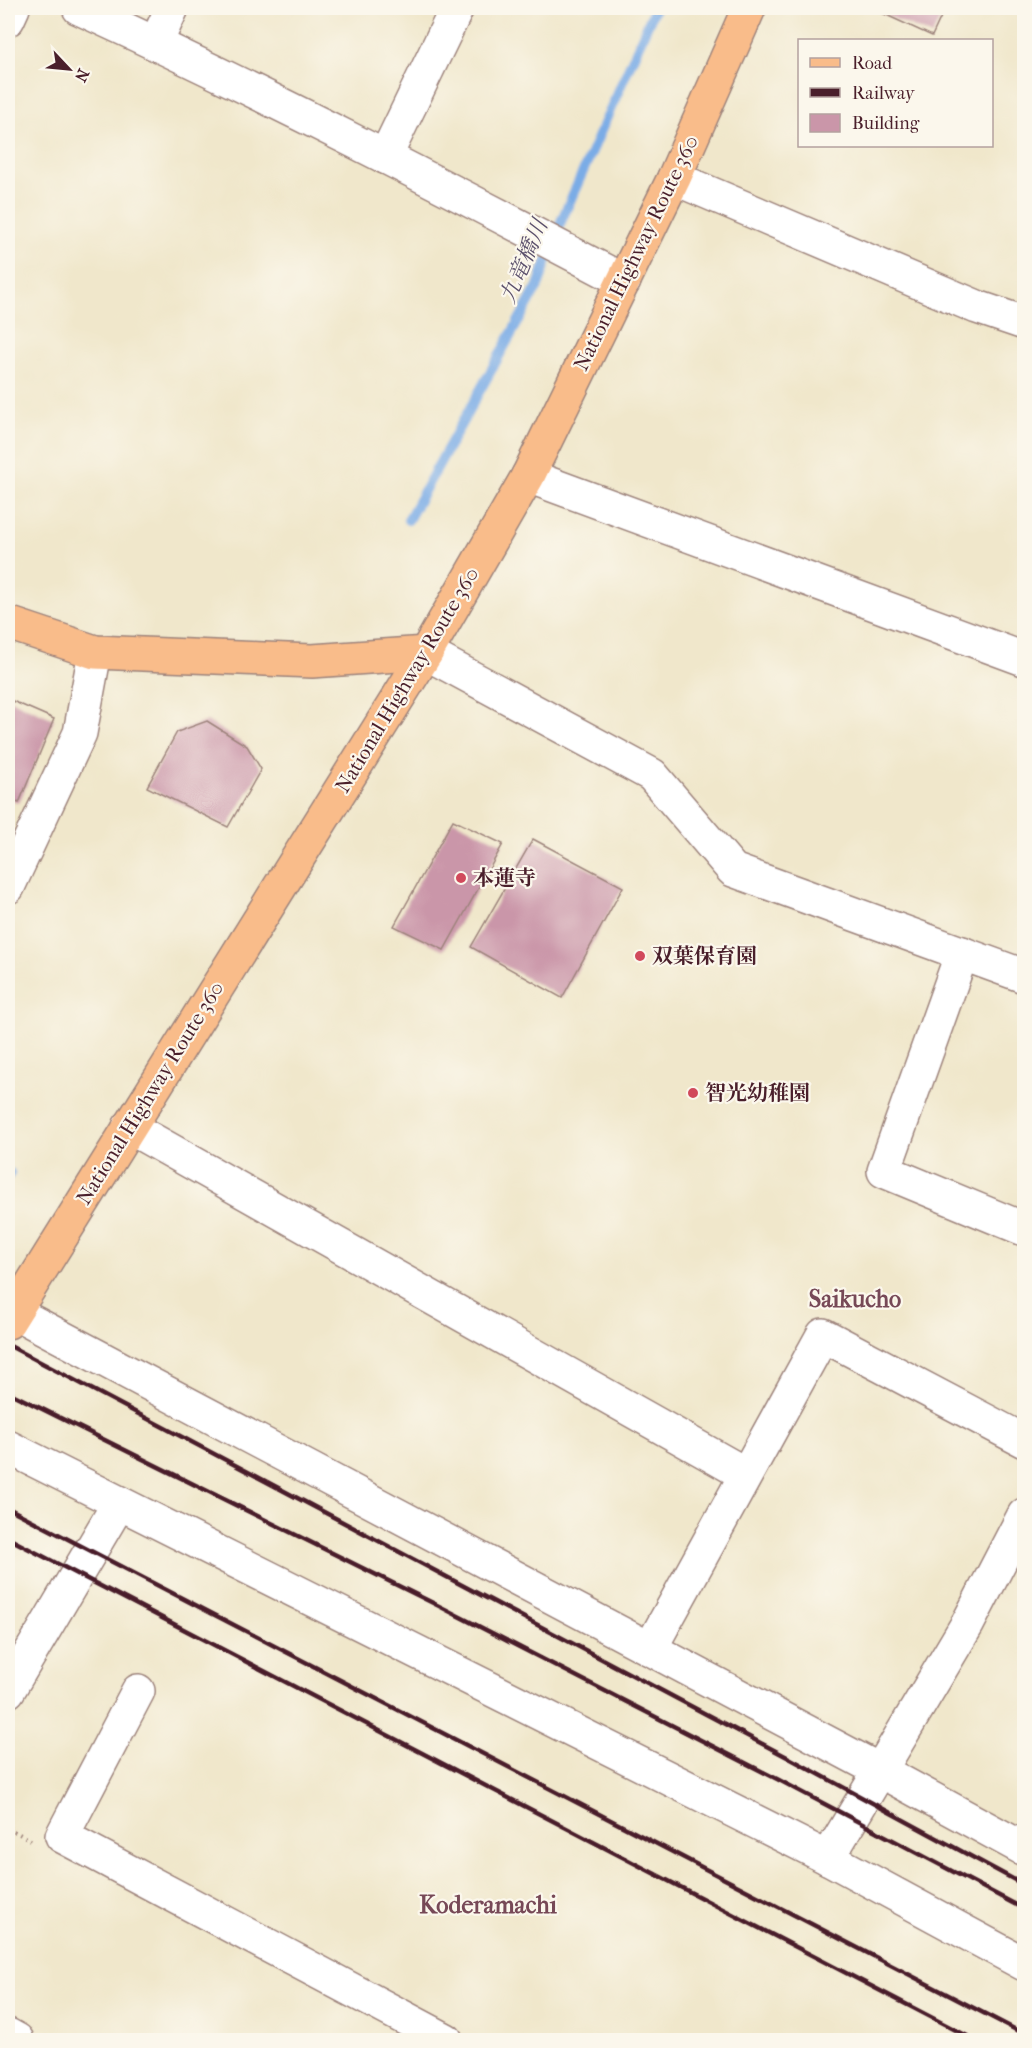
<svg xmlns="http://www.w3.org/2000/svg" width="1032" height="2048" font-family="'IM FELL French Canon','Noto Serif JP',serif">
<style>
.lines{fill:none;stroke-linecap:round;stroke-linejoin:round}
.stream{stroke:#7aace6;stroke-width:10}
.building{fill:#ca96a9}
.minor-casing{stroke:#9d837b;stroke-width:36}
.major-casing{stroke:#9d837b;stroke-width:36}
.highway-casing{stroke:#9d837b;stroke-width:36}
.path{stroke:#9d837b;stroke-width:4;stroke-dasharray:1.5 4.5;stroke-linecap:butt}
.minor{stroke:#fff;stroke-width:33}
.major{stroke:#f9bc8a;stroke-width:33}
.highway{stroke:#f9bc8a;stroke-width:33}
.rail{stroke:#4a1f2b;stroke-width:4.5}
.poi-dot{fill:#d1495b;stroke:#fbf7ec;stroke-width:2}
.labels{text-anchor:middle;stroke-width:4.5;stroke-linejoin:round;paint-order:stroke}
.street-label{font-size:21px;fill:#4a1f2b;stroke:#fbf7ec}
.poi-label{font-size:21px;font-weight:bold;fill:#4a1f2b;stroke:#fbf7ec;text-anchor:start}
.water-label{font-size:22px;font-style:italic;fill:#5b506c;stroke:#fbf7ec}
.quarter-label{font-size:24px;font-weight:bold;fill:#774957;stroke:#fbf7ec}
</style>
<rect width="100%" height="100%" fill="#fbf7ec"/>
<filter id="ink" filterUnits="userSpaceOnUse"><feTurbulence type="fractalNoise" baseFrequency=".0167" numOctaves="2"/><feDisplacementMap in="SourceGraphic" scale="12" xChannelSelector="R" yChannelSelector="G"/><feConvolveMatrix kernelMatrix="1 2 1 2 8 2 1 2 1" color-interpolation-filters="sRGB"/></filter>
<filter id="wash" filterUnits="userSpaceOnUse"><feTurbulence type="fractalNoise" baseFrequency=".008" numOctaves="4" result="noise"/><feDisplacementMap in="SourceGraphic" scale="24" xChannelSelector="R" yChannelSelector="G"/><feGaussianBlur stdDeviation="1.35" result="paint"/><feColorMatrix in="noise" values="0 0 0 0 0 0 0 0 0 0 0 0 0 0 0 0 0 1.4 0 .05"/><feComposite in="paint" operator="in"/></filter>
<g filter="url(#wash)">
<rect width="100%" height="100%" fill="#f0e7cb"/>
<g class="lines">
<g class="stream">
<path d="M 408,520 L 538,286 L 559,226 L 655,8"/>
<path d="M 8,1176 L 10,1173"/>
</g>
</g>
<g id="blocks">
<g class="building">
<path d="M 871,8 L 945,8 L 932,36 Z"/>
<path d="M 8,699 L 54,719 L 19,803 L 8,798 Z"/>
<path d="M 207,721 L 247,746 L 261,769 L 228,827 L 147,787 L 177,732 Z"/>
<path d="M 453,820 L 503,844 L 444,950 L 394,926 Z"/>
<path d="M 533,839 L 623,887 L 562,998 L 471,947 Z"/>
</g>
</g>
</g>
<g filter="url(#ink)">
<use href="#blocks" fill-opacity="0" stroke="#9d837b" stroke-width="1.5"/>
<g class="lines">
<defs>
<g id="minor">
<path d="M 79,8 C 264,93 444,186 624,281"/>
<path d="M 8,19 L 13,8"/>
<path d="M 156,43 L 172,8"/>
<path d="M 385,157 L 457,8"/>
<path d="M 674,178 L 977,307 L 1024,323"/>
<path d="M 528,476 L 1024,659"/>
<path d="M 426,653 L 652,775 L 733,870 L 1024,976"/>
<path d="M 8,887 L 80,733 L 95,652"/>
<path d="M 962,953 L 884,1171 L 1024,1229"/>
<path d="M 129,1127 L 745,1474"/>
<path d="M 8,1309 L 879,1770 L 1024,1849"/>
<path d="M 8,1447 L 828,1858 L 1024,1964"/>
<path d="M 650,1649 L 823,1335 L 1024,1441"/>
<path d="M 8,1691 L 119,1503"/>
<path d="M 138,1691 L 62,1836 L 446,2040"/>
<path d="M 828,1858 L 968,1623 L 1024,1515"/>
<path d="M 8,2035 L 17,2040"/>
</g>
<path id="major" d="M 8,623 L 95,652 L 312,661 L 426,653"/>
<path id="highway" d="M 8,1322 L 426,653 L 528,476 L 674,178 L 749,8"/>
</defs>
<use href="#minor" class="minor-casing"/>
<use href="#major" class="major-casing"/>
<use href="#highway" class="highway-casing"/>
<path class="path" d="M 8,1831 L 13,1831 L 31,1840"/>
<use href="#minor" class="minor"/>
<use href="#major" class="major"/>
<use href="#highway" class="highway"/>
<g class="rail">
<path d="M 8,1345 L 791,1759 L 1024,1885"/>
<path d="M 8,1392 L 441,1607 L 779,1780 L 1024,1909"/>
<path d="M 8,1508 L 1024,2034"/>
<path d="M 8,1538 L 975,2040"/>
</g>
</g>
</g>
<g class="poi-dot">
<circle cx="461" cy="878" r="6"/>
<circle cx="640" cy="956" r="6"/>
<circle cx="693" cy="1093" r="6"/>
</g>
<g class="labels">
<g class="street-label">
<text transform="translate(636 253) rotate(-64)" y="7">National Highway Route 360</text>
<text transform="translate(407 680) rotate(-59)" y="7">National Highway Route 360</text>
<text transform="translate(150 1093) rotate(-58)" y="7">National Highway Route 360</text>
</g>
<g class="poi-label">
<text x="473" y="885">本蓮寺</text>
<text x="652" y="963">双葉保育園</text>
<text x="705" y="1100">智光幼稚園</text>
</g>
<g class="water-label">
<text transform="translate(523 261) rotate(-67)" y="8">九竜橋川</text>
</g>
<g class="quarter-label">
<text x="855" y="1307">Saikucho</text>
<text x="488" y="1913">Koderamachi</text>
</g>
</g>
<rect width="1032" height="2048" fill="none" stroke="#fbf7ec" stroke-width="30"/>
<rect x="798" y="39" width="195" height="108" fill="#fbf7ec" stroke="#b4a19f" stroke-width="1.5"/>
<rect x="810" y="58" width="30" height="9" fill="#f9bc8a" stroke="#b4a19f" stroke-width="1.5"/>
<text x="852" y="69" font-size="18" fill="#4a1f2b">Road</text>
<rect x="810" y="88" width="30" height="9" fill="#4a1f2b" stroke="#b4a19f" stroke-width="1.5"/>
<text x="852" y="99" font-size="18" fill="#4a1f2b">Railway</text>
<rect x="810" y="114" width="30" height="18" fill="#ca96a9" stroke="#b4a19f" stroke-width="1.5"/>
<text x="852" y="129" font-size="18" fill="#4a1f2b">Building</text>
<g transform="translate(69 69) rotate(116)" stroke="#fbf7ec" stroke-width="4.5" paint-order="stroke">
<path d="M0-4.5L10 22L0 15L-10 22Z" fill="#4a1f2b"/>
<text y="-9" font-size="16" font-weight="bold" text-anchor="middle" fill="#4a1f2b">N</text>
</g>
</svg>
